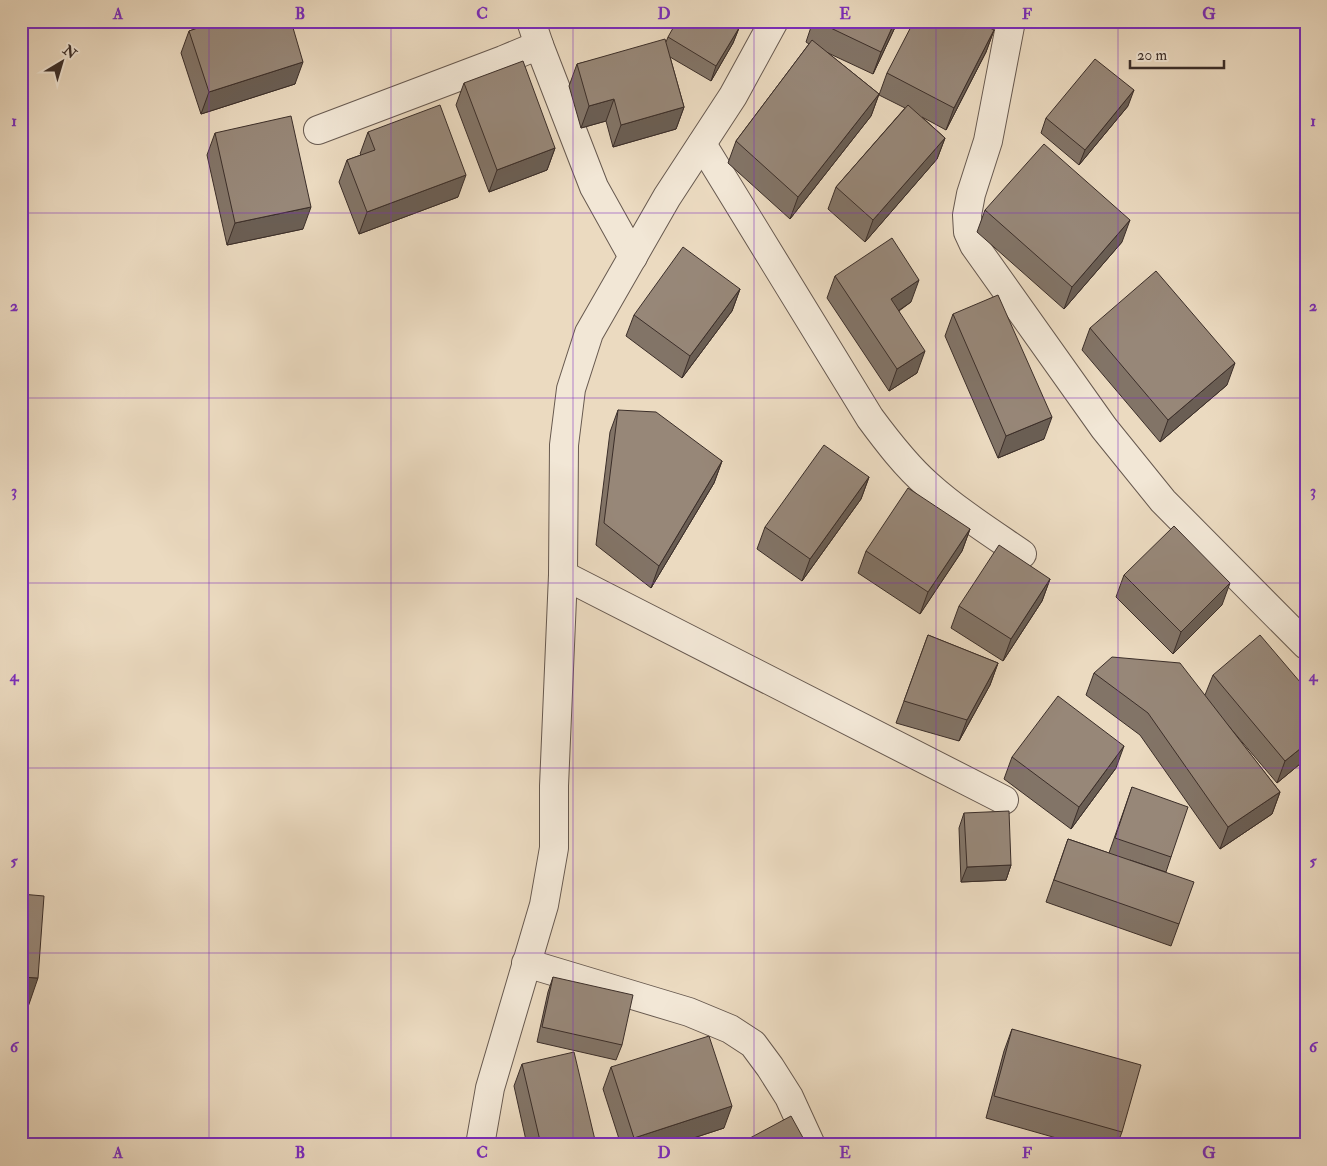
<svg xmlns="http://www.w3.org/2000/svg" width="1327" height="1166" font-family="'IM FELL Double Pica',serif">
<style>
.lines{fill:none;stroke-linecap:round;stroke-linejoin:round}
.minor-casing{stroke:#67594f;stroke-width:30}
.minor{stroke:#f2e7d6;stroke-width:28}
.wall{fill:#827467;stroke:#3b2e29}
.shaded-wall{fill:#6a5e54;stroke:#3b2e29}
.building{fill:#978778;stroke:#3b2e29}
.grid{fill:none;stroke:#7b2cbf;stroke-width:1;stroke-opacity:0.55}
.neatline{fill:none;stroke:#7b2cbf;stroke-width:2}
.grid-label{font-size:16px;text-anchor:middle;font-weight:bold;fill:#7b2cbf}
</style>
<rect width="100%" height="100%" fill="#ebdac0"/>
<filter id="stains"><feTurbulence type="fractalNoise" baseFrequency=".004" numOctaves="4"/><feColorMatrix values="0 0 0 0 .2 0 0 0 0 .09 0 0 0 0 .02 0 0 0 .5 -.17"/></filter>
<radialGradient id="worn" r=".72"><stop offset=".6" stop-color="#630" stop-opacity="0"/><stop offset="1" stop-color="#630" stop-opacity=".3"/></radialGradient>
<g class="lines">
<defs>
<g id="minor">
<path d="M 531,21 L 539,45"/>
<path d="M 1011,21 L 988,141 L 971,194 L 967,215 L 968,232 L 974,245 L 1104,428 L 1163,501 L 1306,645"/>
<path d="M 318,130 L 503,60 L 539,45 L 594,187 L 633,257"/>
<path d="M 702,144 L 870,418 C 887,441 906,466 928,485 C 957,511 990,532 1022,554"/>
<path d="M 563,575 L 1004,800"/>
<path d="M 526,963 L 689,1012 L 730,1029 L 753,1044 L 770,1067 L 789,1097 L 811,1145"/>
<path d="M 480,1145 L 490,1088 L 544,905 L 554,848 L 554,786 L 563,575 L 564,445 L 571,389 L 589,333 L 667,197 L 733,96 L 774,21"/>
</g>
</defs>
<use href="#minor" class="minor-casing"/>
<use href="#minor" class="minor"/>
</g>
<g class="wall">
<path d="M 203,21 L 291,21 L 295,84 L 201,114 L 181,53 L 189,31 L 205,26 Z"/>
<path d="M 813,21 L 898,21 L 873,74 L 828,53 L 879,94 L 871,116 L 790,219 L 728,163 L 736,141 L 809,44 L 806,42 Z"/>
<path d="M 730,22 L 739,28 L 733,43 L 711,81 L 670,57 L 684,107 L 676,129 L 613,147 L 606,121 L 581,128 L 569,86 L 577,64 L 666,42 L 668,37 Z"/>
<path d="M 994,30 L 986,52 L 946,130 L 922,117 L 945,138 L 937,159 L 865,242 L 828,209 L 836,187 L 905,108 L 879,95 L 887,73 Z"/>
<path d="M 464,83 L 555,148 L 547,170 L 489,192 L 456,105 Z"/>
<path d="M 1128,106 L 1079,165 L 1041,133 L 1046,118 Z"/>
<path d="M 368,132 L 458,197 L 359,234 L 339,182 L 347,160 L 361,155 L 360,154 Z"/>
<path d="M 215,133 L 303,229 L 227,245 L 207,155 Z"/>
<path d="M 985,210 L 1122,242 L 1064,309 L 977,232 Z"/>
<path d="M 835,276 L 911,302 L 899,311 L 917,373 L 889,391 L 827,298 Z"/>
<path d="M 740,289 L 732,311 L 682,378 L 626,336 L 634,315 Z"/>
<path d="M 953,314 L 1044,439 L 998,458 L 945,336 Z"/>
<path d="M 1090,328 L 1227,385 L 1160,442 L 1082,350 Z"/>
<path d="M 618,410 L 722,461 L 714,483 L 651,588 L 596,545 L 610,432 Z"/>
<path d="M 869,477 L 861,499 L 802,581 L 757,549 L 765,527 Z"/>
<path d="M 970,529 L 962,551 L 920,614 L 858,573 L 866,551 Z"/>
<path d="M 1124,575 L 1222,605 L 1173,654 L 1116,597 Z"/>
<path d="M 1050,579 L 1042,601 L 1003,661 L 951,628 L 959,606 Z"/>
<path d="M 928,635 L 998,663 L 990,685 L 959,741 L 896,723 Z"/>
<path d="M 1094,673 L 1205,695 L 1213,675 L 1306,759 L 1277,783 L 1226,723 L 1280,792 L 1272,814 L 1220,849 L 1140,735 L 1086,695 Z"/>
<path d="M 1012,757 L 1116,768 L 1071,829 L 1004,779 Z"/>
<path d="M 1132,787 L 1171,857 L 1166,872 L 1130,860 L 1179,924 L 1171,946 L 1046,902 L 1068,839 L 1109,853 Z"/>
<path d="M 964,813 L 1011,865 L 1006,880 L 961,882 L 959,828 Z"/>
<path d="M 553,977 L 622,1045 L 616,1060 L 537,1042 L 548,992 Z"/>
<path d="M 1012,1029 L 1122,1132 L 1117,1145 L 1081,1145 L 986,1118 L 1004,1051 Z"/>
<path d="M 522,1064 L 593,1145 L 527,1145 L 514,1086 Z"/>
<path d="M 611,1067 L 724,1128 L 672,1145 L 621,1145 L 603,1089 Z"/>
<path d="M 750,1138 L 807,1145 L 748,1145 Z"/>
</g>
<g class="shaded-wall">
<path d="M 895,21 L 898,21 L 873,74 L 881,52 Z"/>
<path d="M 739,28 L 733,43 L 711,81 L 716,66 Z"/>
<path d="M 994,30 L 986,52 L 946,130 L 954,108 Z"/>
<path d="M 303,62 L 295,84 L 201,114 L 209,92 Z"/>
<path d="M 1134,90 L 1128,106 L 1079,165 L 1085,150 Z"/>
<path d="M 879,94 L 871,116 L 790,219 L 798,197 Z"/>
<path d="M 614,99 L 606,121 L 581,128 L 589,106 Z"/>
<path d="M 684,107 L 676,129 L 613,147 L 621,125 Z"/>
<path d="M 945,138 L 937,159 L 865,242 L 873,220 Z"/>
<path d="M 555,148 L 547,170 L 489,192 L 497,170 Z"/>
<path d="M 466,175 L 458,197 L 359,234 L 367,212 Z"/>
<path d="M 311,207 L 303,229 L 227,245 L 235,223 Z"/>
<path d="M 1130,220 L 1122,242 L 1064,309 L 1072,287 Z"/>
<path d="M 919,280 L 911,302 L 883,321 L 891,299 Z"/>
<path d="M 740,289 L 732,311 L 682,378 L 690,356 Z"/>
<path d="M 925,351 L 917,373 L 889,391 L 897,369 Z"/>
<path d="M 1235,363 L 1227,385 L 1160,442 L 1168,420 Z"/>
<path d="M 1052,417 L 1044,439 L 998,458 L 1006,436 Z"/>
<path d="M 722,461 L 714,483 L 651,588 L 659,566 Z"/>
<path d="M 869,477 L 861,499 L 802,581 L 810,559 Z"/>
<path d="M 970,529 L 962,551 L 920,614 L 928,592 Z"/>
<path d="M 1050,579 L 1042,601 L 1003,661 L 1011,639 Z"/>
<path d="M 1230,583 L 1222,605 L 1173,654 L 1181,632 Z"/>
<path d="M 998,663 L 990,685 L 959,741 L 967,720 Z"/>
<path d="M 1306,744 L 1306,759 L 1277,783 L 1285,761 Z"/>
<path d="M 1124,746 L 1116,768 L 1071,829 L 1079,807 Z"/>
<path d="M 1280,792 L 1272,814 L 1220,849 L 1228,827 Z"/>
<path d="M 1011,865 L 1006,880 L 961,882 L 967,867 Z"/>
<path d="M 21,977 L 38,978 L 28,1007 L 21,1006 Z"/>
<path d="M 732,1106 L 724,1128 L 672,1145 L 632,1145 L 634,1138 Z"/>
<path d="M 595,1140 L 593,1145 L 573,1145 Z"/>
</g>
<g class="building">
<path d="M 218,21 L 291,21 L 303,62 L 209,92 L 189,31 Z"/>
<path d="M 677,21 L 729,21 L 739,28 L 716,66 L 668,37 Z"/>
<path d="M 816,21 L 895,21 L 881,52 Z"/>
<path d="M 914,21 L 976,21 L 994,30 L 954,108 L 887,73 Z"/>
<path d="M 665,39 L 684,107 L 621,125 L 614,99 L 589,106 L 577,64 Z"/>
<path d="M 812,40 L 879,94 L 798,197 L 736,141 Z"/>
<path d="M 1095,59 L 1134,90 L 1085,150 L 1046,118 Z"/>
<path d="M 523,61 L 555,148 L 497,170 L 464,83 Z"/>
<path d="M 440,105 L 466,175 L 367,212 L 347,160 L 375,150 L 368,132 Z"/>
<path d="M 908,105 L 945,138 L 873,220 L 836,187 Z"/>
<path d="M 291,116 L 311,207 L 235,223 L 215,133 Z"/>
<path d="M 1044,144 L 1130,220 L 1072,287 L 985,210 Z"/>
<path d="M 892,238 L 919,280 L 891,299 L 925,351 L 897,369 L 835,276 Z"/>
<path d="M 683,247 L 740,289 L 690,356 L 634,315 Z"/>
<path d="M 1156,271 L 1235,363 L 1168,420 L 1090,328 Z"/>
<path d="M 998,295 L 1052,417 L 1006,436 L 953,314 Z"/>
<path d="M 618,410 L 656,412 L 722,461 L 659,566 L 604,523 Z"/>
<path d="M 824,445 L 869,477 L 810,559 L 765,527 Z"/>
<path d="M 908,488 L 970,529 L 928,592 L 866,551 Z"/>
<path d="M 1174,526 L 1230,583 L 1181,632 L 1124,575 Z"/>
<path d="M 999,545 L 1050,579 L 1011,639 L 959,606 Z"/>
<path d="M 928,635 L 998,663 L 967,720 L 904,701 Z"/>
<path d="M 1260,635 L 1306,689 L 1306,744 L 1285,761 L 1213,675 Z"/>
<path d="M 1112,657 L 1180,663 L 1280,792 L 1228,827 L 1148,713 L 1094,673 Z"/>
<path d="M 1058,696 L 1124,746 L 1079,807 L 1012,757 Z"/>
<path d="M 1132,787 L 1188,807 L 1171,857 L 1115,838 Z"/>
<path d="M 1009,811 L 1011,865 L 967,867 L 964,813 Z"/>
<path d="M 1068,839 L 1194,882 L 1179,924 L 1054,880 Z"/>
<path d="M 21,894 L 44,896 L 38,978 L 21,977 Z"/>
<path d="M 553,977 L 633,995 L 622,1045 L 542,1027 Z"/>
<path d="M 1012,1029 L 1141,1065 L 1122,1132 L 994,1096 Z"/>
<path d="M 709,1036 L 732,1106 L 634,1138 L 611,1067 Z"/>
<path d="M 574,1052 L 595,1140 L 573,1145 L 541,1145 L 522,1064 Z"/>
<path d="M 791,1116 L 807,1145 L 754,1145 L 750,1138 Z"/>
<path d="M 700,1142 L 702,1145 L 695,1145 Z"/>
</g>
<path class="grid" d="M 209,21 L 209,1145M 391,21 L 391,1145M 573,21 L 573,1145M 754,21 L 754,1145M 936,21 L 936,1145M 1118,21 L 1118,1145M 21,213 L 1306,213M 21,398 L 1306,398M 21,583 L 1306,583M 21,768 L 1306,768M 21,953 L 1306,953"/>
<rect width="1327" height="1166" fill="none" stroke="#ebdac0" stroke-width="55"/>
<g transform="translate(62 62) rotate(38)" stroke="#f2e7d6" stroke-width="4" paint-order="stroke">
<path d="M0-4L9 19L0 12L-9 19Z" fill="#3b2e29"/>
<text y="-8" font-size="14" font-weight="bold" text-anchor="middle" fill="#3b2e29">N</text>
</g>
<path d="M1130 60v8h94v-8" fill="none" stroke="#3b2e29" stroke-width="2.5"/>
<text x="1137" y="60" font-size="15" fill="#3b2e29" stroke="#f2e7d6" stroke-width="4" paint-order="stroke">20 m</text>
<rect x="28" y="28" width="1272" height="1110" class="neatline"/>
<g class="grid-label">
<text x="118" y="19">A</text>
<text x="300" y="19">B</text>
<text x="482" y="19">C</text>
<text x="664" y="19">D</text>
<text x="845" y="19">E</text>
<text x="1027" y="19">F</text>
<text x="1209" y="19">G</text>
<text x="14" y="126">1</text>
<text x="1313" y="126">1</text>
<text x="14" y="311">2</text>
<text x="1313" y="311">2</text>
<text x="14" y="496">3</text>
<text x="1313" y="496">3</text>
<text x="14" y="681">4</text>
<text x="1313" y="681">4</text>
<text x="14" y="866">5</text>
<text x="1313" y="866">5</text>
<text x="14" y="1052">6</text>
<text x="1313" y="1052">6</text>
<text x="118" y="1158">A</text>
<text x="300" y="1158">B</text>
<text x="482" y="1158">C</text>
<text x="664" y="1158">D</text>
<text x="845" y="1158">E</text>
<text x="1027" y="1158">F</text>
<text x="1209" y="1158">G</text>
</g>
<rect width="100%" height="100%" filter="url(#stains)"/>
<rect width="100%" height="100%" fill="url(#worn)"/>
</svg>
